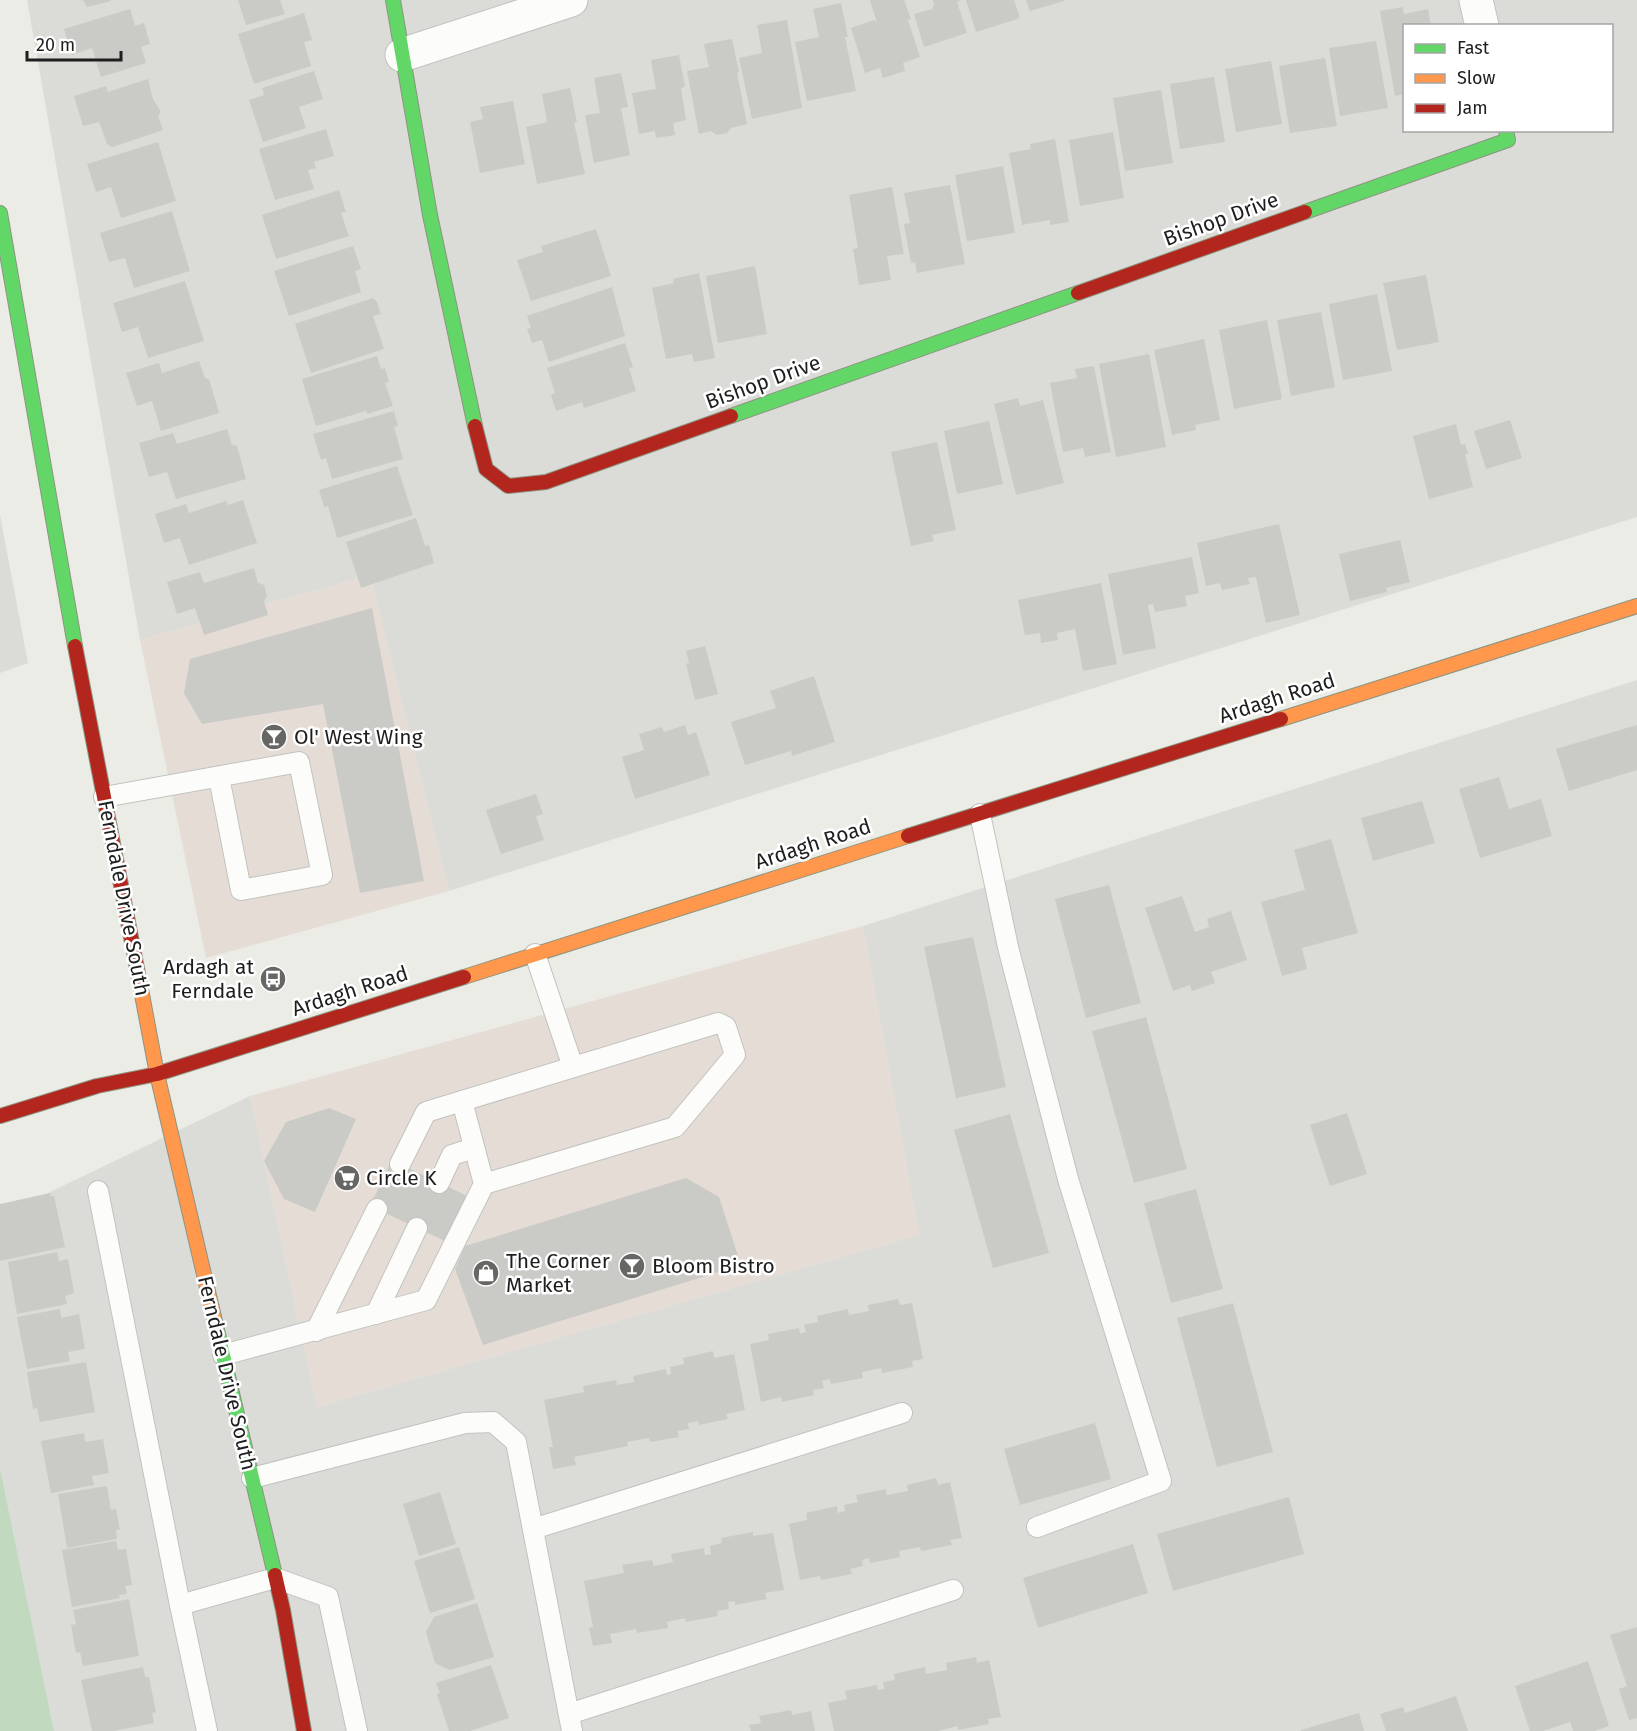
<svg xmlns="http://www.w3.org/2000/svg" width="1637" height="1731" font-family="'Fira Sans',sans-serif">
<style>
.residential{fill:#dbdbd8;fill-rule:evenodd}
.commercial{fill:#e5dcd6}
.forest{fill:#c1d9bf}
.building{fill:#cacac7}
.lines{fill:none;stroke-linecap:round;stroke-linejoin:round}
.lane-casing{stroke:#c2c2bf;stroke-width:22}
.street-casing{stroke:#c2c2bf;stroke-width:35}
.fast-casing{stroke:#8d9481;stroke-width:16}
.slow-casing{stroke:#8d9481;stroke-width:16}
.jam-casing{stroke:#8d9481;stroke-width:16}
.lane{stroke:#fcfcfb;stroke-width:20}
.street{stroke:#fcfcfb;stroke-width:33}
.fast{stroke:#63d668;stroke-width:14}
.slow{stroke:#ff974d;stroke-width:14}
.jam{stroke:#b3261e;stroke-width:14}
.labels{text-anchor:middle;stroke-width:5;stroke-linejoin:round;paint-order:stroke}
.street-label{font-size:21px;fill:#1e1e1e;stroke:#fff}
.poi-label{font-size:21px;fill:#1e1e1e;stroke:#fff;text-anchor:start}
</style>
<rect width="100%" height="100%" fill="#ecece7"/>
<g class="residential">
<path d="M 27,0 L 1637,0 L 1637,517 L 449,891 L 370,575 L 140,640 ZM 1404,26 L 1612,26 L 1612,130 L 1404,130 Z"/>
<path d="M 0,515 L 28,663 L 0,673 Z"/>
<path d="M 1637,680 L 1637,1731 L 54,1731 L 0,1468 L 0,1216 L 250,1096 L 317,1407 L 919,1235 L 863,926 Z"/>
</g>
<g class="commercial">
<path d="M 370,575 L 449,891 L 206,958 L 140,640 Z"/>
<path d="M 863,926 L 919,1235 L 317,1407 L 250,1096 Z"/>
</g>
<path class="forest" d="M 0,1468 L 54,1731 L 0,1731 Z"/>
<g class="building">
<path d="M 83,0 L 111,0 L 111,1 L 87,7 Z"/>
<path d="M 238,0 L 280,0 L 285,14 L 246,25 Z"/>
<path d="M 870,0 L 904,0 L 911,19 L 908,20 L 920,57 L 903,63 L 905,71 L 883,78 L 880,68 L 865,73 L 851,28 L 874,20 L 877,23 Z"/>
<path d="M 933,0 L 961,0 L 957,2 L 967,33 L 924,47 L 914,14 L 932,9 L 934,4 Z"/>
<path d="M 966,0 L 1014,0 L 1020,18 L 976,32 Z"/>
<path d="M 1026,0 L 1064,0 L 1064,1 L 1030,11 Z"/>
<path d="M 841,3 L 848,37 L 845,37 L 856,91 L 807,101 L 795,42 L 819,37 L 813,9 Z"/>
<path d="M 1403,7 L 1404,14 L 1428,9 L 1431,26 L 1404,26 L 1404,94 L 1395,96 L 1380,11 Z"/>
<path d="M 130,9 L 135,26 L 144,23 L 150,44 L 141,47 L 146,63 L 101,77 L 92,48 L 72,55 L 64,29 Z"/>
<path d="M 304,13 L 312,40 L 304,42 L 311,66 L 254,84 L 238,34 Z"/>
<path d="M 787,20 L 802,108 L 752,119 L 739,58 L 762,53 L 757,25 Z"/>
<path d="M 732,39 L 739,72 L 737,73 L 747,124 L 731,128 L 727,133 L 717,135 L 711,131 L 699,134 L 687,71 L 709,67 L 704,44 Z"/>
<path d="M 1376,41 L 1388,108 L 1340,116 L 1329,48 Z"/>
<path d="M 679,55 L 685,87 L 681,88 L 686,120 L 673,123 L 675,135 L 656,138 L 655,131 L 639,134 L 632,93 L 656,89 L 651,60 Z"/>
<path d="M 1325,58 L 1337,126 L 1290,133 L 1279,66 Z"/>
<path d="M 1271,61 L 1282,124 L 1236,132 L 1225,69 Z"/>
<path d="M 314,71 L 323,99 L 299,107 L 306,128 L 263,142 L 249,100 L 264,95 L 262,88 Z"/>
<path d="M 621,73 L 628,107 L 621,108 L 630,155 L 594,163 L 585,115 L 600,113 L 594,78 Z"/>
<path d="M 1214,77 L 1225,142 L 1180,149 L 1170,84 Z"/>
<path d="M 148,79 L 153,99 L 161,112 L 158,116 L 163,130 L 112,147 L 107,144 L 99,122 L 83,126 L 74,96 L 106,86 L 108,92 Z"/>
<path d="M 570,88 L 577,122 L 574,122 L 585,174 L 537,184 L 526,127 L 547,122 L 542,94 Z"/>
<path d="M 1161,90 L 1173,163 L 1125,171 L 1113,98 Z"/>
<path d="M 513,101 L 525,164 L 480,173 L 470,122 L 483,119 L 480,107 Z"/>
<path d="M 326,129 L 334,156 L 314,162 L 316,168 L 308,170 L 314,189 L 275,200 L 259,149 Z"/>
<path d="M 1113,132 L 1124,198 L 1080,206 L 1069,140 Z"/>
<path d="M 1055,139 L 1069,222 L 1050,225 L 1050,220 L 1022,225 L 1009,153 L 1031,149 L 1030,144 Z"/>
<path d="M 158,142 L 176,201 L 121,218 L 111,187 L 96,192 L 87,164 Z"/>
<path d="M 1003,166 L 1015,233 L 967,241 L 955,175 Z"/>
<path d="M 950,185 L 965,264 L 917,273 L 915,262 L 911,263 L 904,224 L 910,223 L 904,193 Z"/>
<path d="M 892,187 L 904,254 L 887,256 L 891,280 L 859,285 L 853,249 L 858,248 L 849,195 Z"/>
<path d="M 339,190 L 346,212 L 341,213 L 349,236 L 276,259 L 262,215 Z"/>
<path d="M 172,211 L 190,271 L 134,288 L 125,258 L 109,262 L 100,233 Z"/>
<path d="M 596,229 L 611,276 L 531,301 L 517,260 L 543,252 L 541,246 Z"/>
<path d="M 353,246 L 361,269 L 355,271 L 361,292 L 289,316 L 274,271 Z"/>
<path d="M 755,266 L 767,334 L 718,343 L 706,276 Z"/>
<path d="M 699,273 L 715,358 L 694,362 L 692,354 L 666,359 L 652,288 L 674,283 L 673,279 Z"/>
<path d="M 1426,275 L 1439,342 L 1397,350 L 1383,283 Z"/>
<path d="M 185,281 L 204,341 L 148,358 L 138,327 L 122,332 L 113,303 Z"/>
<path d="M 612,287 L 625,336 L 549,362 L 542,340 L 532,343 L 527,329 L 531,328 L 527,316 Z"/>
<path d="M 1377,294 L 1392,371 L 1343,380 L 1329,304 Z"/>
<path d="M 373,298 L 377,302 L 381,314 L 373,316 L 384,349 L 311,373 L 295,324 Z"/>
<path d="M 1321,312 L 1335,387 L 1291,396 L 1277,320 Z"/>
<path d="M 1267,320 L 1282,399 L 1234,409 L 1219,330 Z"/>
<path d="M 1204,339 L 1220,420 L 1195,425 L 1196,430 L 1172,435 L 1154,350 Z"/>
<path d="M 625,343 L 633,367 L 629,368 L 636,391 L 584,408 L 582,402 L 556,411 L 551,395 L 555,393 L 547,368 Z"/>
<path d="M 1149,354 L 1166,447 L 1116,457 L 1099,364 Z"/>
<path d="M 377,356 L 381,369 L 385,368 L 389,382 L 385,383 L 393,406 L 367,414 L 366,411 L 316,426 L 302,379 Z"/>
<path d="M 199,361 L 205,378 L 209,379 L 219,413 L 161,431 L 152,401 L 137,406 L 126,373 L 159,363 L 162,373 Z"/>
<path d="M 1094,366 L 1111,452 L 1085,457 L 1083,448 L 1063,452 L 1050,383 L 1077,378 L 1075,369 Z"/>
<path d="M 1018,398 L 1020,406 L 1043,400 L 1064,483 L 1016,495 L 994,404 Z"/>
<path d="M 394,411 L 398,426 L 394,427 L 403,459 L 332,479 L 326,458 L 321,460 L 313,434 Z"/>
<path d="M 1510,420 L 1522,458 L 1486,469 L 1474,431 Z"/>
<path d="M 989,421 L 1003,484 L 957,494 L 944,431 Z"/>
<path d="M 1456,424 L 1461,445 L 1465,444 L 1468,454 L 1465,454 L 1473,487 L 1429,499 L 1413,436 Z"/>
<path d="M 227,429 L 232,445 L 237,446 L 246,479 L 176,499 L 167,472 L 149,477 L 139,443 L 173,433 L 177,444 Z"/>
<path d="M 937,442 L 956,530 L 932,535 L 934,541 L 911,546 L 891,452 Z"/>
<path d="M 397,466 L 413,515 L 337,538 L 328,506 L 324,507 L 319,490 Z"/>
<path d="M 243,500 L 257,543 L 189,565 L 180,538 L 164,543 L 155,514 L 186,504 L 189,513 L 226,501 L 228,505 Z"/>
<path d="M 416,518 L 425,546 L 429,545 L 434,563 L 361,588 L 346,542 Z"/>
<path d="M 1279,524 L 1300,615 L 1266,623 L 1256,577 L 1248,578 L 1250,584 L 1222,590 L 1220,583 L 1206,586 L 1197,543 Z"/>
<path d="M 1400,540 L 1410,582 L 1386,588 L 1387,592 L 1350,601 L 1339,554 Z"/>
<path d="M 1192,557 L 1199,593 L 1185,596 L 1187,606 L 1155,612 L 1153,604 L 1148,605 L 1156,648 L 1123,655 L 1108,574 Z"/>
<path d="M 254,568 L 258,583 L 264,585 L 267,596 L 264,601 L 268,615 L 204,635 L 195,608 L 177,614 L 167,582 L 200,572 L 204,583 Z"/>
<path d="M 1101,583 L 1117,664 L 1083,671 L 1075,629 L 1057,633 L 1058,640 L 1041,643 L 1040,633 L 1025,635 L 1018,600 Z"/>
<path d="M 372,608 L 424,881 L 360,893 L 323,704 L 202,724 L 184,693 L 190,659 Z"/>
<path d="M 705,646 L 718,694 L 695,700 L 686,664 L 689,663 L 686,651 Z"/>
<path d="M 814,676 L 835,742 L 792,756 L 791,751 L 745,765 L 731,722 L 776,708 L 770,691 Z"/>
<path d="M 685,725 L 688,735 L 696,732 L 710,775 L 635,799 L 622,757 L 644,750 L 639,734 L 662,727 L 664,732 Z"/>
<path d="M 1637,725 L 1637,770 L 1569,791 L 1556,749 Z"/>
<path d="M 1499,777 L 1509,809 L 1541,799 L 1552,836 L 1480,858 L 1459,789 Z"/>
<path d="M 536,794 L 543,814 L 536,816 L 544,840 L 501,854 L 486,810 Z"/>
<path d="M 1422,801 L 1435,843 L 1373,861 L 1361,818 Z"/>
<path d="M 1331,839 L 1358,933 L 1302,948 L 1307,969 L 1282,976 L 1261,902 L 1305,890 L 1294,850 Z"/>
<path d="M 1109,885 L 1141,1003 L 1086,1018 L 1055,899 Z"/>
<path d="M 1182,896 L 1195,932 L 1209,927 L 1207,919 L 1231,911 L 1247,960 L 1211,972 L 1215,983 L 1192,991 L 1190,985 L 1173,991 L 1145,908 Z"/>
<path d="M 973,937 L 1006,1087 L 956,1098 L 924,947 Z"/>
<path d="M 1146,1017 L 1187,1169 L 1134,1183 L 1092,1031 Z"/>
<path d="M 329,1108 L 356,1119 L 315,1212 L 284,1199 L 264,1161 L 286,1122 Z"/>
<path d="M 1347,1113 L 1367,1174 L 1330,1186 L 1310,1125 Z"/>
<path d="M 1010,1114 L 1049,1253 L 993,1268 L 954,1130 Z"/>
<path d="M 392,1160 L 467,1196 L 445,1241 L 370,1206 Z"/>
<path d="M 686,1178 L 719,1197 L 741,1265 L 483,1345 L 455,1269 L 465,1246 Z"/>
<path d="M 1196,1189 L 1223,1289 L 1171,1303 L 1144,1203 Z"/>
<path d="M 50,1193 L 50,1196 L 54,1196 L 65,1247 L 0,1261 L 0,1204 Z"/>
<path d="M 57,1252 L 59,1261 L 68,1259 L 74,1293 L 65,1296 L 67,1304 L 17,1314 L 8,1262 Z"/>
<path d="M 898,1299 L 900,1305 L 912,1303 L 923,1359 L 912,1361 L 913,1367 L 882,1373 L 881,1368 L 862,1372 L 863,1378 L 831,1384 L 830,1379 L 822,1381 L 824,1388 L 813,1390 L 814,1395 L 782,1402 L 781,1397 L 761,1402 L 750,1344 L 769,1340 L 768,1334 L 799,1328 L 800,1334 L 806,1332 L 804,1325 L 818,1322 L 817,1316 L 848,1309 L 849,1315 L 869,1311 L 868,1305 Z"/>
<path d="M 1233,1303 L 1273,1452 L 1217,1467 L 1177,1318 Z"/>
<path d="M 60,1309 L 61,1318 L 79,1314 L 85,1349 L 68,1352 L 70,1361 L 27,1369 L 17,1317 Z"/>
<path d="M 713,1351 L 714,1358 L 734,1354 L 745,1410 L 726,1414 L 728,1419 L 699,1425 L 698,1421 L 688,1423 L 689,1429 L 677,1431 L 679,1437 L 650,1442 L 649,1438 L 627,1442 L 628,1446 L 574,1457 L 576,1465 L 553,1469 L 549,1447 L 553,1447 L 544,1400 L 584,1392 L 583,1386 L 616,1380 L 617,1385 L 634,1382 L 633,1376 L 666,1369 L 667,1375 L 671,1374 L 670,1367 L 684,1364 L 683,1358 Z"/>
<path d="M 86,1362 L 95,1412 L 40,1422 L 37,1408 L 33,1409 L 27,1372 Z"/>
<path d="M 1095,1423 L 1111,1479 L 1020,1505 L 1004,1449 Z"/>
<path d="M 84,1433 L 85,1442 L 103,1439 L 109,1473 L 92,1476 L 94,1485 L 51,1493 L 41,1441 Z"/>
<path d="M 936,1478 L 938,1485 L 950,1482 L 962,1538 L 950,1540 L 952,1545 L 921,1551 L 920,1547 L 899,1551 L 900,1557 L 870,1563 L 869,1558 L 862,1560 L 863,1566 L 850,1569 L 852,1574 L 821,1580 L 820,1576 L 800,1580 L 789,1524 L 807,1520 L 806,1513 L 837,1506 L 838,1513 L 845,1511 L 844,1505 L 858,1502 L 856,1495 L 886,1489 L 887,1495 L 908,1491 L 907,1485 Z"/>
<path d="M 107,1486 L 111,1510 L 116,1509 L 120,1530 L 116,1530 L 117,1539 L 67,1548 L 58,1494 Z"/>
<path d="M 440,1492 L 456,1544 L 419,1556 L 403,1504 Z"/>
<path d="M 1289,1497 L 1304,1554 L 1173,1591 L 1157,1534 Z"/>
<path d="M 753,1532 L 753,1536 L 773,1533 L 784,1590 L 765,1593 L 767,1599 L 735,1605 L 735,1601 L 728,1602 L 729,1609 L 717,1611 L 718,1616 L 686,1622 L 685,1618 L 667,1622 L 668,1628 L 637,1633 L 636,1629 L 610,1634 L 612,1643 L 593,1646 L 589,1628 L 593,1627 L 584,1581 L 624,1573 L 622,1565 L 652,1560 L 654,1566 L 673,1562 L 671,1554 L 704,1548 L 705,1555 L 711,1554 L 710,1546 L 722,1543 L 721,1538 Z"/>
<path d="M 116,1541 L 118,1550 L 126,1549 L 132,1585 L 125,1586 L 127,1594 L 119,1595 L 120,1598 L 72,1607 L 62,1550 Z"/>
<path d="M 1133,1544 L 1148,1593 L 1038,1628 L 1023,1578 Z"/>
<path d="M 459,1547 L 475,1599 L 430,1613 L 414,1561 Z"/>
<path d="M 129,1599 L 139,1656 L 83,1666 L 80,1652 L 76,1653 L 71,1625 L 76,1624 L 73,1610 Z"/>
<path d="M 477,1603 L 494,1657 L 450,1670 L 435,1663 L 426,1632 L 434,1617 Z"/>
<path d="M 1637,1627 L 1637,1718 L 1629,1720 L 1619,1689 L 1627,1686 L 1610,1635 Z"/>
<path d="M 976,1657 L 977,1663 L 989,1660 L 1001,1717 L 988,1719 L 989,1724 L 958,1730 L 958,1726 L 938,1731 L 834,1731 L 828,1703 L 847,1699 L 845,1691 L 877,1685 L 878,1690 L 884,1689 L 883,1682 L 895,1680 L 894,1674 L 925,1667 L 926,1674 L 947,1670 L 946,1663 Z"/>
<path d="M 1588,1661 L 1609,1726 L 1594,1731 L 1573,1731 L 1570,1722 L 1543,1731 L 1530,1731 L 1515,1686 Z"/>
<path d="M 491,1665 L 509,1718 L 470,1731 L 449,1731 L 437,1694 L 440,1693 L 436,1683 Z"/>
<path d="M 143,1667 L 145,1677 L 149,1677 L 156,1712 L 152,1713 L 154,1723 L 114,1731 L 92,1731 L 81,1680 Z"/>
<path d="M 1456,1696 L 1468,1731 L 1386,1731 L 1380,1714 L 1403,1707 L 1405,1713 Z"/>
<path d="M 791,1710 L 792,1715 L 811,1711 L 815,1731 L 751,1731 L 749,1725 L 761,1723 L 759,1716 Z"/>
<path d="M 1359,1713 L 1364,1731 L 1301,1731 L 1301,1730 Z"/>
</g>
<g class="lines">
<defs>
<g id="lane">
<path d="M 104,797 L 299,762 L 322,875 L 241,890 L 219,777"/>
<path d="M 980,814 L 1008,947 L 1068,1179 L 1161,1481 L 1037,1527"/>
<path d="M 535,954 L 573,1067"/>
<path d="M 462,1101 L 484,1184"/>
<path d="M 439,1183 L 452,1155 L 474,1148"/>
<path d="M 98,1191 L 180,1605 L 207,1731"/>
<path d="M 376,1314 L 417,1228"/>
<path d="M 316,1331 L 377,1209"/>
<path d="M 223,1355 L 426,1300 L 484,1184 L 675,1127 L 735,1055 L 726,1027 L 718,1023 L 426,1112 L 400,1164"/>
<path d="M 252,1478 L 465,1423 L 493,1422 L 516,1442 L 572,1731"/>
<path d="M 533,1529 L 902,1413"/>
<path d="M 180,1605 L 275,1578 L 328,1597 L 357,1731"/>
<path d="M 569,1714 L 953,1590"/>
</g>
<g id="street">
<path d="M 1476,0 L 1482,26"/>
<path d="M 402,55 L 571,0"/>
</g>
<g id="fast">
<path d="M 393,0 L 430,215 L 475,426"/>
<path d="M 1305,212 L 1508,140 L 1506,130"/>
<path d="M 0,213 L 75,646"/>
<path d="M 731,416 L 1078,293"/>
<path d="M 214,1317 L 275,1575"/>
</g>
<g id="slow">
<path d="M 1281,719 L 1637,606"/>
<path d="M 464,977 L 908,836"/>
<path d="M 140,984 L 157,1074 L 214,1317"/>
</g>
<g id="jam">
<path d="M 1078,293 L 1305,212"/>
<path d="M 475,426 L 486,469 L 508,486 L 546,482 L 731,416"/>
<path d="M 75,646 L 140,984"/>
<path d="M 908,836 L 1281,719"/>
<path d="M 0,1116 L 97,1086 L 157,1074 L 464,977"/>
<path d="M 275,1575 L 283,1610 L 304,1731"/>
</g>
</defs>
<use href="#lane" class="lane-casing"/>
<use href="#street" class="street-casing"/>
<use href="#fast" class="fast-casing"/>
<use href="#slow" class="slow-casing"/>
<use href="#jam" class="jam-casing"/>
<use href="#lane" class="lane"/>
<use href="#street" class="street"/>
<use href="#fast" class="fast"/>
<use href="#slow" class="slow"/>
<use href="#jam" class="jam"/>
</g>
<defs>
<symbol id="bar-disc" viewBox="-11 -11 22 22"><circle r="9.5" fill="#666664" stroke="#fff"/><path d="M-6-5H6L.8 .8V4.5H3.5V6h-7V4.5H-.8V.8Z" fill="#fff"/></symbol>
<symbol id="bus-disc" viewBox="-11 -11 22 22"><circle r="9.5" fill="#666664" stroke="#fff"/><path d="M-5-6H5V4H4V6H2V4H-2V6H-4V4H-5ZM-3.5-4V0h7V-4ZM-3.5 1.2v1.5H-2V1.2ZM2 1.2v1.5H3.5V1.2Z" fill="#fff"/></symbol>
<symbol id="supermarket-disc" viewBox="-11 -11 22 22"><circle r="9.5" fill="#666664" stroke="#fff"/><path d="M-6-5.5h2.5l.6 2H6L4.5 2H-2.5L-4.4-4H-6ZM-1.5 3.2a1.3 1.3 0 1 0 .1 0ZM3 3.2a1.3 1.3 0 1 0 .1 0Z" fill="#fff"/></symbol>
<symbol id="shop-disc" viewBox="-11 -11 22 22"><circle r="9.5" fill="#666664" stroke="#fff"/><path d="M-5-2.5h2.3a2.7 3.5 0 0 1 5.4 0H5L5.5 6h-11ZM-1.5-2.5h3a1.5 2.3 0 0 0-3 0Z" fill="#fff"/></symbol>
</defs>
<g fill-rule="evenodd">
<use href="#bar-disc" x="259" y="722" width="30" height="30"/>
<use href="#bus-disc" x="258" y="964" width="30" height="30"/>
<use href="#supermarket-disc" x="332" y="1163" width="30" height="30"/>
<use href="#bar-disc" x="617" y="1251" width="30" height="30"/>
<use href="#shop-disc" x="471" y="1258" width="30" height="30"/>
</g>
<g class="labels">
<g class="street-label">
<text transform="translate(1221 219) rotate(-20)" y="7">Bishop Drive</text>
<text transform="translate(763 382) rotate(-20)" y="7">Bishop Drive</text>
<text transform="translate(1277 698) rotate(-18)" y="7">Ardagh Road</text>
<text transform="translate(813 844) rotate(-18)" y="7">Ardagh Road</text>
<text transform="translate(124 898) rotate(79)" y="7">Ferndale Drive South</text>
<text transform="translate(350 991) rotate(-18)" y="7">Ardagh Road</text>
<text transform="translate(227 1373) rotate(77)" y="7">Ferndale Drive South</text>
</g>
<g class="poi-label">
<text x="294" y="744">Ol' West Wing</text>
<text x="254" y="974" text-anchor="end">Ardagh at<tspan x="254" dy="24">Ferndale</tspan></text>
<text x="366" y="1185">Circle K</text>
<text x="506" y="1268">The Corner<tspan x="506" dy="24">Market</tspan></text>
<text x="652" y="1273">Bloom Bistro</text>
</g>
</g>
<rect x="1403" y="24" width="210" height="108" fill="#ffffff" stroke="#a5a5a5" stroke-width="1.5"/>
<rect x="1415" y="44" width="30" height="9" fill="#63d668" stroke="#a5a5a5" stroke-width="1.5"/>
<text x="1457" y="54" font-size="18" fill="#1e1e1e">Fast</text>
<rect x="1415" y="74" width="30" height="9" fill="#ff974d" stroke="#a5a5a5" stroke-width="1.5"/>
<text x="1457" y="84" font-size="18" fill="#1e1e1e">Slow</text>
<rect x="1415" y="104" width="30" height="9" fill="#b3261e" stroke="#a5a5a5" stroke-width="1.5"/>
<text x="1457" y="114" font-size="18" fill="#1e1e1e">Jam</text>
<path d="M27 51v9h94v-9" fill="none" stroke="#1e1e1e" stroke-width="3"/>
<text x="36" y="51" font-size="18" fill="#1e1e1e" stroke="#ffffff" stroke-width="4.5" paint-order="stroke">20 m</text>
</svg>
